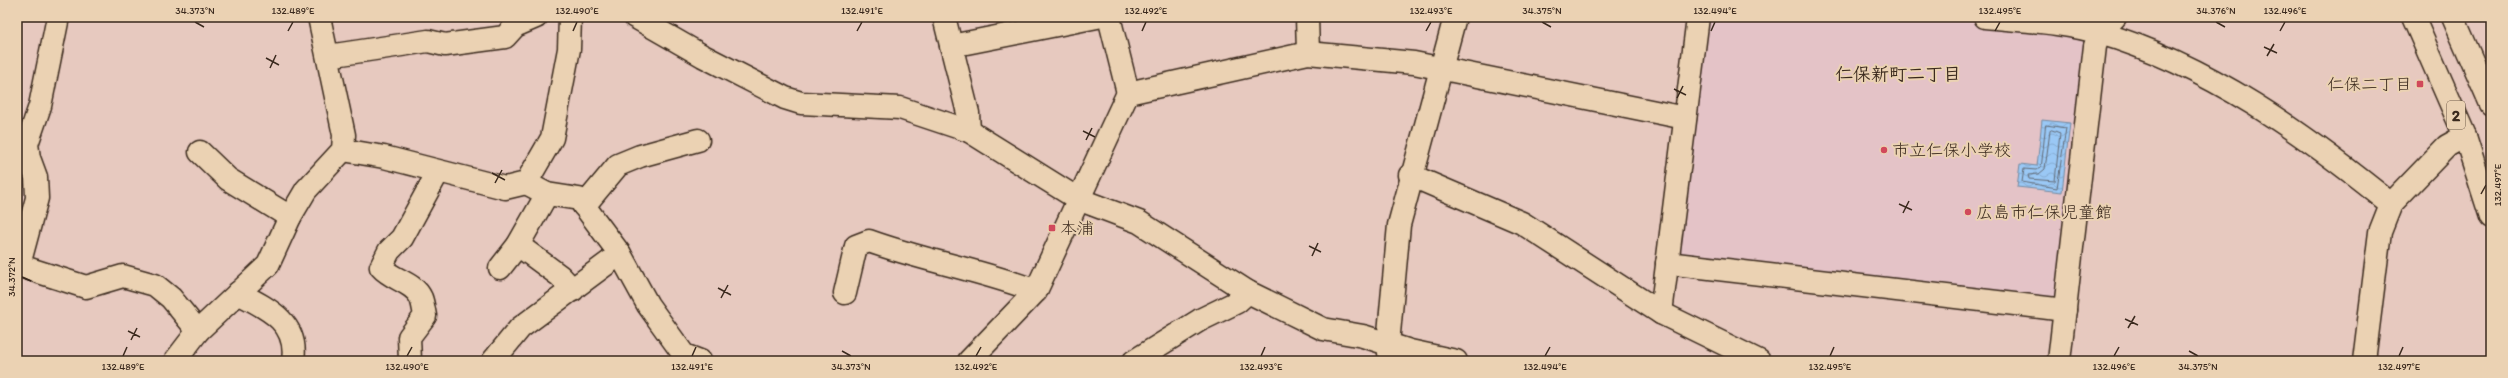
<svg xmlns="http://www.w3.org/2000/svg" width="2508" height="378" font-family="Itim,'Klee One',sans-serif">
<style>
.built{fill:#e4c3c7}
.water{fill:url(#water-waves);stroke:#74899f}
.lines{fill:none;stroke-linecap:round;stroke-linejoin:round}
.shore{stroke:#616974;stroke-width:1}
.minor-casing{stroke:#3b2a1e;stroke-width:25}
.tertiary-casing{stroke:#3b2a1e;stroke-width:25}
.trunk-casing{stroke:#3b2a1e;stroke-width:25}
.minor{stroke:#ebd2b3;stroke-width:22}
.tertiary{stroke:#ebd2b3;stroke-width:22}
.trunk{stroke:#ebd2b3;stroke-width:22}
.ticks{fill:none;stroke:#3b2a1e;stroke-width:1.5}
.poi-dot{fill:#d1495b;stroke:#ebd2b3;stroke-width:1.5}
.labels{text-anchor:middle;stroke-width:4;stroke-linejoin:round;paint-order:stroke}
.shield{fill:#ebd2b3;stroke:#705c4b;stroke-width:1}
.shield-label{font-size:16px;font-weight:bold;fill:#3b2a1e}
.poi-label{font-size:17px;fill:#3b2a1e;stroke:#ebd2b3;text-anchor:start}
.neighbourhood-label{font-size:18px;font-weight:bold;fill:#3b2a1e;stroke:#ebd2b3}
.neatline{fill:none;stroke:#3b2a1e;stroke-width:1.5}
.ticks-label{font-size:10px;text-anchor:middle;fill:#3b2a1e}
</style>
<defs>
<pattern id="water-waves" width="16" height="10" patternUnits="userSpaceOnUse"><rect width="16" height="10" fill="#9ac8f5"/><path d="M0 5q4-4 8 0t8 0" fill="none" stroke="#86acd2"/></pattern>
</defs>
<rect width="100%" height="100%" fill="#e7c9bf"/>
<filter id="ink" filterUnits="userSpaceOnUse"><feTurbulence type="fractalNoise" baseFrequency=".025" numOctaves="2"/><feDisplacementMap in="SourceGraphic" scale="8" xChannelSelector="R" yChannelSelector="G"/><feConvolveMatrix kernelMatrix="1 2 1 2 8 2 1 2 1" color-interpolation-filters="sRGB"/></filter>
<g filter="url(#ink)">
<path class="built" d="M 1709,17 L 1930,17 L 2084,35 L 2089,41 L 2056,304 L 1678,258 Z"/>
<path class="water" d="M 2042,120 L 2070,123 L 2062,192 L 2017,187 L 2020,164 L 2037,166 Z"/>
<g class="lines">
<g class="shore">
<path d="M 2046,125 L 2066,128 L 2057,188 L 2022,182 L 2024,169 L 2036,170 L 2041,167 Z"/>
<path d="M 2052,130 L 2060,133 L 2055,181 L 2029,179 L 2028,175 L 2039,174 L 2045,169 L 2050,131 Z"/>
</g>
<defs>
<g id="minor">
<path d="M 635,17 L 703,56 L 785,98 L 801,103 L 900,108 L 969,131 L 1078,199 L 1139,222 L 1248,292 L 1323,329 L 1363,336 L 1410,351 L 1456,361"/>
<path d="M 944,17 L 968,113 L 969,131"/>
<path d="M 1109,17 L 1128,93"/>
<path d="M 1307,17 L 1308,53"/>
<path d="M 1985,17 C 2023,21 2064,22 2100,33 C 2208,65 2304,133 2391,204"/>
<path d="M 951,46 L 1097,17"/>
<path d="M 328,56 L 428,41 L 445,45 L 505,37 L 515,26 L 536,17"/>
<path d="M 343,150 L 384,157 L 505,188 L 526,183 L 552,138 L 569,49 L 570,17"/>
<path d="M 200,152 L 228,179 L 290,217"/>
<path d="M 1410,175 L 1522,223 L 1661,313 L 1759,361"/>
<path d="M 526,183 L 547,194 L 579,199 L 620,254 L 648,305 L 684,355 L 700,361"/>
<path d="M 584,206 L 618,165 L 640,156 L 698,140"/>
<path d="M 518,245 L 560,276 L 573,290"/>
<path d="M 1667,263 L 2065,310"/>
<path d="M 17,265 L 86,287 L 123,276 L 155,285 L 171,298 L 198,331"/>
<path d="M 19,265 L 37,198 L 36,177 L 29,158 L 27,144 L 40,106 L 58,17"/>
<path d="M 500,268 L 518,245 L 547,194"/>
<path d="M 238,293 C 267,308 299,322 293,361"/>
<path d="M 845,293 L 856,246 L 869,241 C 924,261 981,270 1036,291"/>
<path d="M 1661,313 L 1698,17"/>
<path d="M 175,361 L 198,331 L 268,265 L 290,217 L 306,190 L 343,150 L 344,135 L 319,17"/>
<path d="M 410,361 L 409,337 L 425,316 C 424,311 423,303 421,298 C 414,282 392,280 381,267 L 389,251 L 402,238 L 438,172"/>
<path d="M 493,361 L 520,328 L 620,254"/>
<path d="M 969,361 L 1036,291 L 1128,93 L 1308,53 L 1414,63 L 1685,118"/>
<path d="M 1134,361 L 1200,320 L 1237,302 L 1248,292"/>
<path d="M 2059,361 L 2095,46 L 2100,33 L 2115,17"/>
<path d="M 2364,361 L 2380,232 L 2391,204 L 2447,146 L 2465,136"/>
</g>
<path id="tertiary" d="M 1390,361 L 1388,344 L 1399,225 L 1455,17"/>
<g id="trunk">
<path d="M 2413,17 L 2465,136 L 2491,217"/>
<path d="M 2453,17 L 2491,104"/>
</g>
</defs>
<use href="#minor" class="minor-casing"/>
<use href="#tertiary" class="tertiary-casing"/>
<use href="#trunk" class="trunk-casing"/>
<use href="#minor" class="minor"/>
<use href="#tertiary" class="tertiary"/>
<use href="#trunk" class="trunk"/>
</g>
</g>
<path class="ticks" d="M 195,22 L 204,27M 1542,22 L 1551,27M 2216,22 L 2225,27M 288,31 L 293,22M 573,31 L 577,22M 857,31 L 862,22M 1142,31 L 1146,22M 1426,31 L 1431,22M 1711,31 L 1715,22M 1995,31 L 2000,22M 2280,31 L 2285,22M 2264,47 L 2277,53M 2267,56 L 2274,44M 266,58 L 279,65M 270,68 L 276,55M 1674,89 L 1686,95M 1677,98 L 1683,86M 1083,131 L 1095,137M 1086,140 L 1092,128M 492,173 L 505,180M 495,183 L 502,170M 2481,194 L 2486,185M 1899,204 L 1912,210M 1903,213 L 1909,201M 1309,246 L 1321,252M 1312,256 L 1318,243M 22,277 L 31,281M 718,288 L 731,295M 721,298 L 728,285M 2125,319 L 2138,325M 2128,328 L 2135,316M 128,331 L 140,337M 131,340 L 137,328M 842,351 L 851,356M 2189,351 L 2198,356M 123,356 L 127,347M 407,356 L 412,347M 692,356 L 696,347M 976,356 L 981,347M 1261,356 L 1265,347M 1545,356 L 1550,347M 1830,356 L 1834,347M 2114,356 L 2119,347M 2399,356 L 2403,347"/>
<g class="poi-dot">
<rect x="2416" y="80" width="8" height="8" rx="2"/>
<circle cx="1884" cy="150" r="4"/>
<circle cx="1968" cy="212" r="4"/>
<rect x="1048" y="224" width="8" height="8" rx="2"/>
</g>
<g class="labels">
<rect class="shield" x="2447" y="101" width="18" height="28" rx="3"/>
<g class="shield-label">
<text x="2456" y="121">2</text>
</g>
<g class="poi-label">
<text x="2412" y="90" text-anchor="end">仁保二丁目</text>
<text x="1892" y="156">市立仁保小学校</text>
<text x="1976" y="218">広島市仁保児童館</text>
<text x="1060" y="234">本浦</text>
</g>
<g class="neighbourhood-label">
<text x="1898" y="80">仁保新町二丁目</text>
</g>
</g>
<rect width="2508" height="378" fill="none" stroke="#ebd2b3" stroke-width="44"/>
<rect x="22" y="22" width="2464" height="334" class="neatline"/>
<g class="ticks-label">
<text x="195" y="14">34.373°N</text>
<text x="293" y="14">132.489°E</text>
<text x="577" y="14">132.490°E</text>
<text x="862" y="14">132.491°E</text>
<text x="1146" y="14">132.492°E</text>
<text x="1431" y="14">132.493°E</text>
<text x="1542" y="14">34.375°N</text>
<text x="1715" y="14">132.494°E</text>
<text x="2000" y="14">132.495°E</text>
<text x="2216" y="14">34.376°N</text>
<text x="2285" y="14">132.496°E</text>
<text transform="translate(2497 185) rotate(-90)" y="4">132.497°E</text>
<text transform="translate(11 277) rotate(-90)" y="4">34.372°N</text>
<text x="123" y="370">132.489°E</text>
<text x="407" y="370">132.490°E</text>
<text x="692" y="370">132.491°E</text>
<text x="851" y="370">34.373°N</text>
<text x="976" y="370">132.492°E</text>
<text x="1261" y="370">132.493°E</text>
<text x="1545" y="370">132.494°E</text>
<text x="1830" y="370">132.495°E</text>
<text x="2114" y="370">132.496°E</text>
<text x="2198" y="370">34.375°N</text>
<text x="2399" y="370">132.497°E</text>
</g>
</svg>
